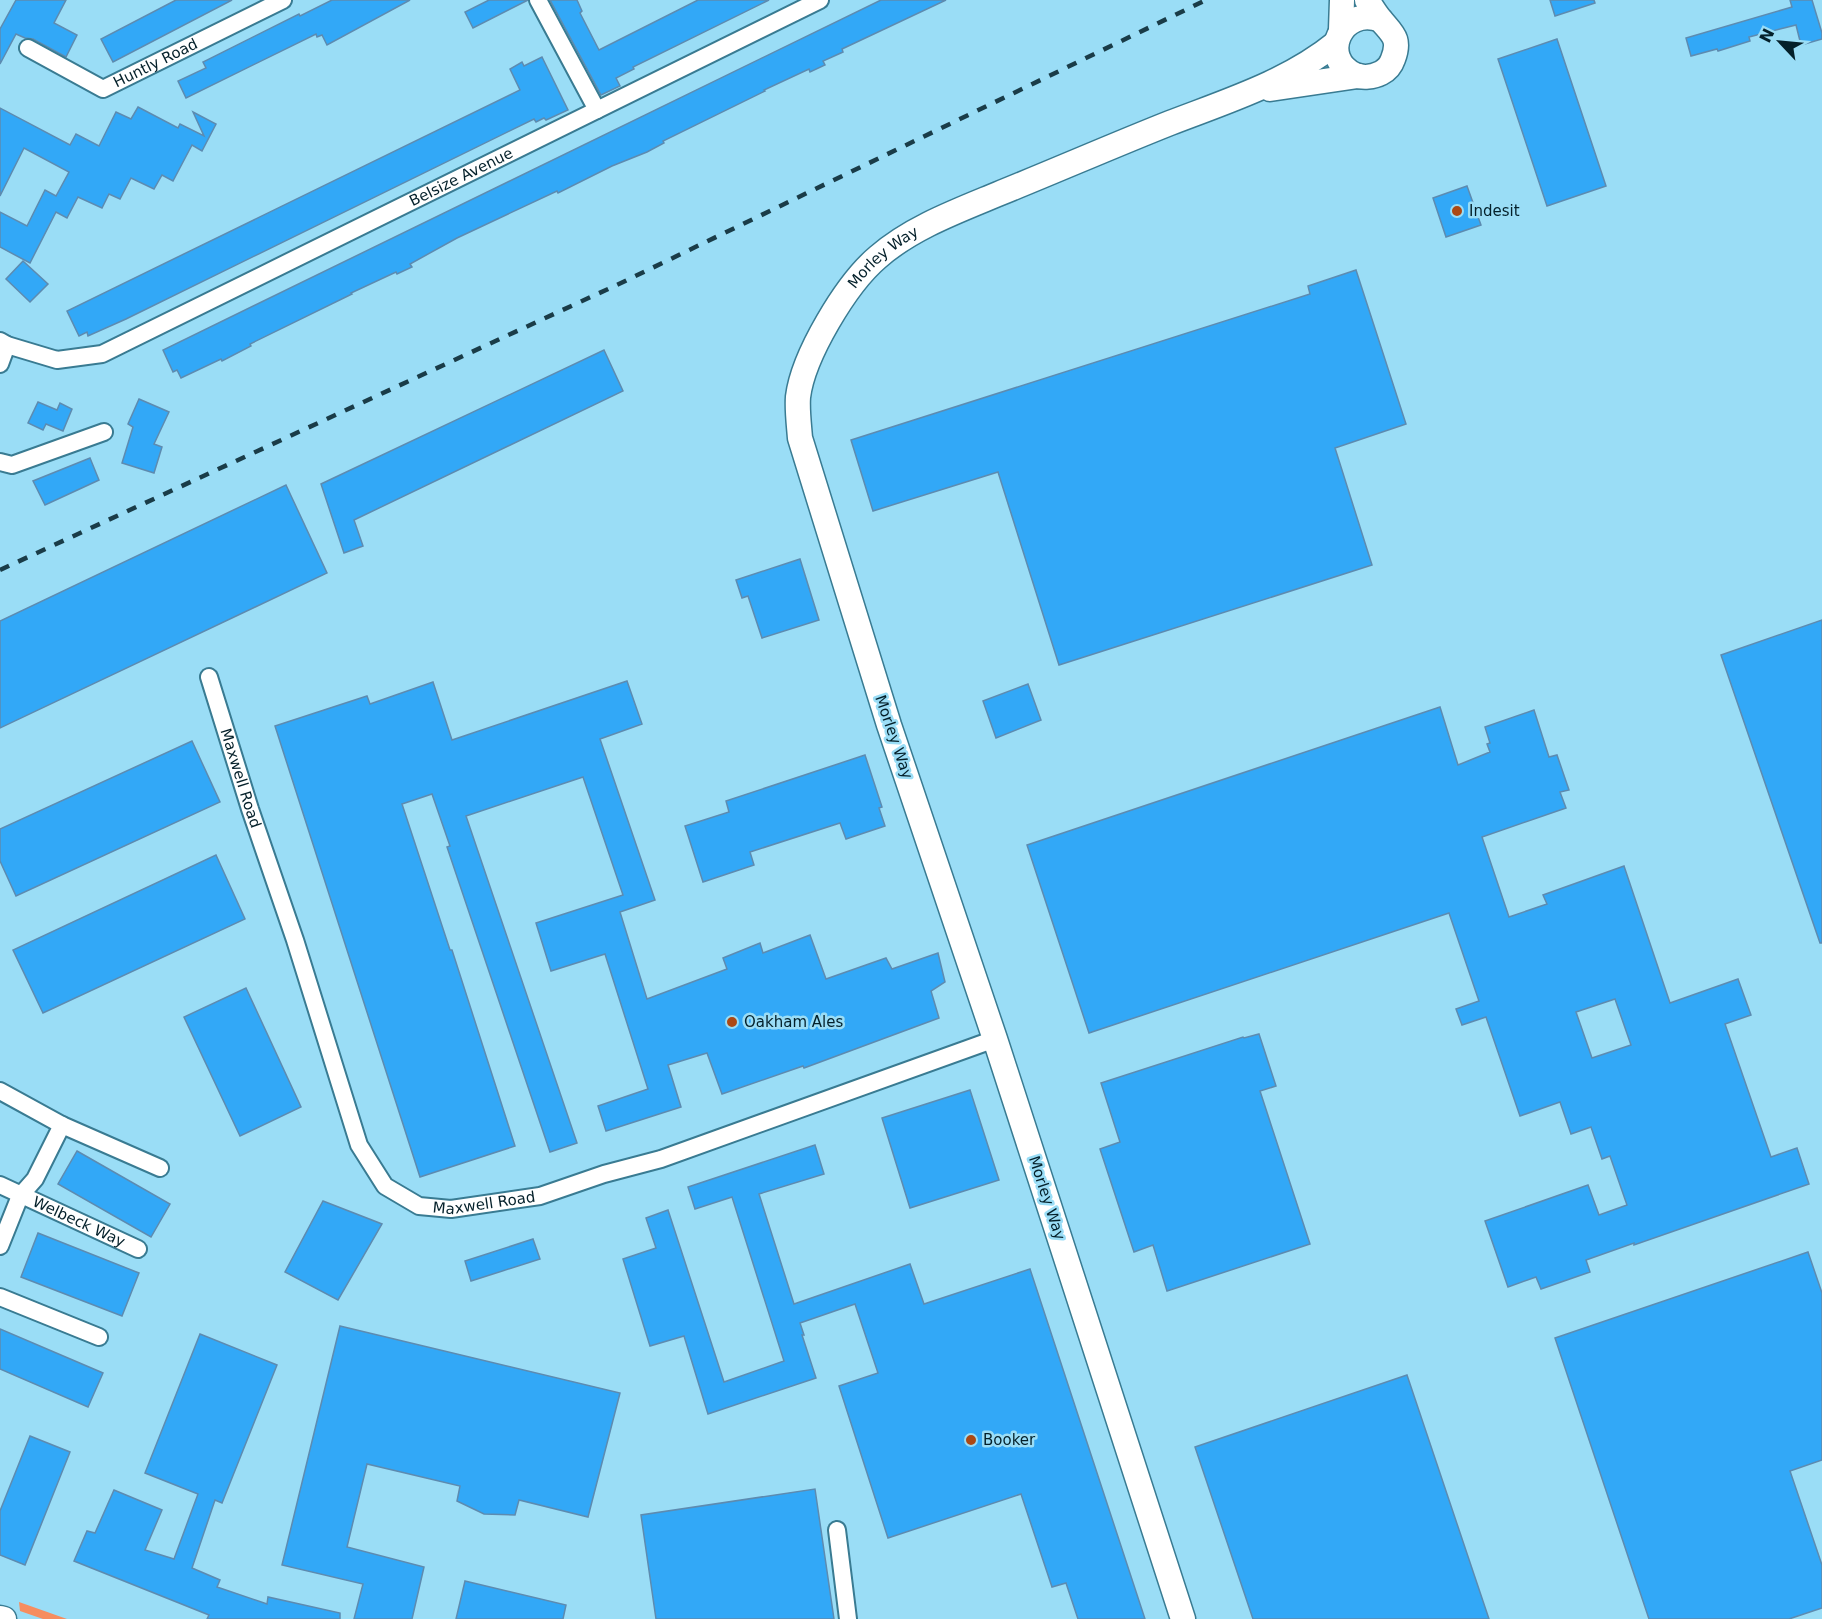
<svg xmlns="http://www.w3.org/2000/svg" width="1822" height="1619" font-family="'DejaVu Sans',sans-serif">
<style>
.green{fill:#f68d5f}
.building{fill:#32a8f7;stroke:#5d8bb0;stroke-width:1.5;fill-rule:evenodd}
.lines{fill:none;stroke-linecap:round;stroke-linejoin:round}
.street-casing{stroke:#397b92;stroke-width:20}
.secondary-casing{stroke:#397b92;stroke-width:27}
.street{stroke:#fff;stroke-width:16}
.secondary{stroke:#fff;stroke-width:24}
.rail{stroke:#1a3c48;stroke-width:4.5;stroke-dasharray:10 10;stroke-linecap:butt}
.poi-dot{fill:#ac4814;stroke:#9addf6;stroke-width:2}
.labels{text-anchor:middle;stroke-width:5;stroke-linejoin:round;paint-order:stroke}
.street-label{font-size:15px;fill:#04202a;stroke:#9addf6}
.poi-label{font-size:15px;fill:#04202a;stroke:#9addf6;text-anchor:start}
</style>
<rect width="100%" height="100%" fill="#9addf6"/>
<path class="green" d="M 19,1602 L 67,1619 L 43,1619 L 20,1611 Z"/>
<g class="building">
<path d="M 16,0 L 66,0 L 54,23 L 77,35 L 66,57 L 33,39 L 25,38 L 16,34 L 0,64 L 0,29 Z"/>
<path d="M 176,0 L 232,0 L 113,62 L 101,39 Z"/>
<path d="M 332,0 L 410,0 L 327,45 L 322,35 L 317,37 L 316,34 L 186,98 L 178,81 L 206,68 L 203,62 L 299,14 L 300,16 Z"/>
<path d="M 489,0 L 528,0 L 473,28 L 465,12 Z"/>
<path d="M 550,0 L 577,0 L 582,11 L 580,13 L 599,50 L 698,0 L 769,0 L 633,67 L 634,69 L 616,78 L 620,86 L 601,95 Z"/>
<path d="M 881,0 L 946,0 L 842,49 L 843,52 L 823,61 L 825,65 L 810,72 L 809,69 L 764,90 L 765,91 L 663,141 L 664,143 L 647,152 L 612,166 L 558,193 L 557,191 L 457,238 L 410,264 L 412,267 L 397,274 L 396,272 L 351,293 L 352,294 L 250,344 L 251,346 L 222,361 L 221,359 L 181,378 L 177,370 L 173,372 L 163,350 Z"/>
<path d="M 1550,0 L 1594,0 L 1595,3 L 1555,16 Z"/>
<path d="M 1790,0 L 1812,0 L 1822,33 L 1822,39 L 1801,45 L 1796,25 L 1749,37 L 1750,41 L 1718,51 L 1717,49 L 1691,56 L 1686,38 L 1792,7 Z"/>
<path d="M 1557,39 L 1606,186 L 1547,206 L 1498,59 Z"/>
<path d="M 542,57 L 568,110 L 546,120 L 544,118 L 536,122 L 534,119 L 126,319 L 88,336 L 87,332 L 79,336 L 67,311 L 520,90 L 510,69 L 522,62 L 524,66 Z"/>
<path d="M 138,107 L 178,128 L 180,124 L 204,136 L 193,112 L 216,124 L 202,151 L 192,145 L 173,181 L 162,175 L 154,189 L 131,178 L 120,199 L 109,194 L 102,208 L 78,197 L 67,218 L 56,212 L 30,263 L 0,247 L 0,212 L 27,226 L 45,190 L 56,196 L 69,172 L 24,148 L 0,196 L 0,108 L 70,145 L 76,134 L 99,146 L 116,112 L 131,119 Z"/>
<path d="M 1467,186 L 1481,225 L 1446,237 L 1433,198 Z"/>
<path d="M 23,261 L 48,284 L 30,302 L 6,279 Z"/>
<path d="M 1356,270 L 1406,424 L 1335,448 L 1372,565 L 1059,665 L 998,472 L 873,511 L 851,440 L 1310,294 L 1308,286 Z"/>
<path d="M 604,350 L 623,391 L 354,520 L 363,546 L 344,553 L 321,484 Z"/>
<path d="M 139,399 L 169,412 L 154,444 L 162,447 L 154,473 L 122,463 L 133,427 L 128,424 Z"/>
<path d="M 38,402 L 57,410 L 60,403 L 72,409 L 63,431 L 46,424 L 43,430 L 28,423 Z"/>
<path d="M 90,458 L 99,480 L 45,505 L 33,481 Z"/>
<path d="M 286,485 L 327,573 L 0,728 L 0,621 Z"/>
<path d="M 800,559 L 819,620 L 762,638 L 748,596 L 742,598 L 736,580 Z"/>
<path d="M 1822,620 L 1822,943 L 1820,943 L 1721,655 Z"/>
<path d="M 627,681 L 642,724 L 600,739 L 655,900 L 620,912 L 647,999 L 727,969 L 723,958 L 760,943 L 763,953 L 810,935 L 826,979 L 886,958 L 892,969 L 938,953 L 945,982 L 931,991 L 939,1018 L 804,1068 L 803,1066 L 722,1094 L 707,1053 L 668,1065 L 681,1107 L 606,1131 L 598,1106 L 648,1089 L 605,954 L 551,971 L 536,923 L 623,895 L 583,777 L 466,816 L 577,1143 L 550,1152 L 447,847 L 450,846 L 432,794 L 402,804 L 450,950 L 452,950 L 515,1146 L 420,1177 L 275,726 L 367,696 L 370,704 L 433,682 L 452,740 Z"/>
<path d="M 1028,684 L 1041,720 L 996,738 L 983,701 Z"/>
<path d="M 1440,707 L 1458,765 L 1490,752 L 1487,744 L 1490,743 L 1485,727 L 1534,710 L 1549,757 L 1557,755 L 1569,790 L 1560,792 L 1566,808 L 1482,837 L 1509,917 L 1547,904 L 1543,895 L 1624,866 L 1670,1003 L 1738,979 L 1751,1015 L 1725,1024 L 1771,1157 L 1797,1148 L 1809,1184 L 1634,1245 L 1634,1243 L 1586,1260 L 1590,1272 L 1541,1289 L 1536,1277 L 1508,1287 L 1485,1221 L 1588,1185 L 1599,1215 L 1627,1205 L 1610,1156 L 1602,1159 L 1591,1127 L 1571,1134 L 1560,1102 L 1520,1116 L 1486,1017 L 1462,1025 L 1456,1009 L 1479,1001 L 1449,913 L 1089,1033 L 1027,845 ZM 1615,999 L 1631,1045 L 1592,1058 L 1576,1012 Z"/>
<path d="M 192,741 L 220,802 L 16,896 L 0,861 L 0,829 Z"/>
<path d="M 865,755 L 882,807 L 879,808 L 885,826 L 846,839 L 840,823 L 750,852 L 754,865 L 703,882 L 685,826 L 729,812 L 726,801 Z"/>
<path d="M 216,855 L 245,919 L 43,1013 L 13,950 Z"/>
<path d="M 246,988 L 301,1107 L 240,1136 L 184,1017 Z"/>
<path d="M 1259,1034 L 1276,1086 L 1260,1091 L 1310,1244 L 1167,1291 L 1153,1245 L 1134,1252 L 1100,1149 L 1120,1142 L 1101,1083 L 1243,1037 L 1244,1038 Z"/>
<path d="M 970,1090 L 999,1180 L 910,1208 L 882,1118 Z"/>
<path d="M 815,1145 L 824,1174 L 759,1194 L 794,1304 L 910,1264 L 924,1304 L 1030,1269 L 1145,1619 L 1078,1619 L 1066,1583 L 1052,1587 L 1021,1494 L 888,1538 L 839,1386 L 878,1373 L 855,1304 L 800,1323 L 804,1335 L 802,1335 L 816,1378 L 708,1414 L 684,1336 L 650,1346 L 623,1259 L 656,1248 L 646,1218 L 668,1210 L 724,1382 L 784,1361 L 732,1197 L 695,1209 L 688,1187 Z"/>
<path d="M 77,1151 L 170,1204 L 151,1237 L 58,1184 Z"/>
<path d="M 323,1201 L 382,1224 L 338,1300 L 285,1272 Z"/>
<path d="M 38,1233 L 139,1273 L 122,1316 L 21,1277 Z"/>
<path d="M 533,1239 L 540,1259 L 471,1281 L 465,1261 Z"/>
<path d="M 1808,1252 L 1822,1293 L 1822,1460 L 1790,1471 L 1822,1565 L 1822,1608 L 1789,1619 L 1649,1619 L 1555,1338 Z"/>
<path d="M 340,1326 L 620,1393 L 588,1517 L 519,1500 L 515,1515 L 484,1514 L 457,1501 L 460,1486 L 367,1464 L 347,1547 L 424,1567 L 412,1619 L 354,1619 L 363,1584 L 282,1565 Z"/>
<path d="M 0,1329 L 103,1373 L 88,1407 L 0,1369 Z"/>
<path d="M 200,1334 L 277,1365 L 222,1503 L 215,1500 L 192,1568 L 220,1580 L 217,1587 L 267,1604 L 268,1597 L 340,1613 L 340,1619 L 207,1619 L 209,1615 L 74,1561 L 87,1531 L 95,1533 L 114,1490 L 162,1510 L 145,1550 L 174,1559 L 198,1494 L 145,1473 Z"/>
<path d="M 1407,1375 L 1489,1619 L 1253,1619 L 1195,1447 Z"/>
<path d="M 30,1436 L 70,1452 L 25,1565 L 0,1555 L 0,1511 Z"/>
<path d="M 815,1489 L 834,1619 L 656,1619 L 641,1515 Z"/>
<path d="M 465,1581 L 566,1605 L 563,1619 L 456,1619 Z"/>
</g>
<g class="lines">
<defs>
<g id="street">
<path d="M 538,0 L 597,110"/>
<path id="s1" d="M 28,48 L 103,89 L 283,0"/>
<path id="s2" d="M 0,341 L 7,345 L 57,360 L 102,354 L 820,0"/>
<path d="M 0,364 L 7,345"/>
<path d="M 0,462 L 12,465 L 104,432"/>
<path id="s3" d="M 209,677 L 250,809 L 295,940 L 359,1145 L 385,1186 L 419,1206 L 451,1209 L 540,1196 L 604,1174 L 661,1159 L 995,1039"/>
<path d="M 0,1091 L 62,1125 L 160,1168"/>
<path id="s4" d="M 0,1185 L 138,1249"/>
<path d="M 0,1246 L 20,1196 L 35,1179 L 62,1125"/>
<path d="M 0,1297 L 99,1337"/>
<path d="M 837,1530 L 848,1619"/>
</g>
<g id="secondary">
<path d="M 1367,0 C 1371,6 1375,13 1380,19 C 1392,34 1401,38 1393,59 C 1391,65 1387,70 1381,73 C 1373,77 1363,78 1355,75 C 1318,58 1341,5 1381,20"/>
<path d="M 1341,30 L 1342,0"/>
<path d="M 1270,89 L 1358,76"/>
<path d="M 0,1618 L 4,1619"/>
<path id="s5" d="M 1183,1619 L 995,1039 L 889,725 L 800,438 C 799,425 797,410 798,397 C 803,356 846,284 878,257 C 911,228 957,211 998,194 C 1055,171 1112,146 1170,123 C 1227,101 1288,82 1336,43"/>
</g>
</defs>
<use href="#street" class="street-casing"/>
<use href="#secondary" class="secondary-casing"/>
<use href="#street" class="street"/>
<use href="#secondary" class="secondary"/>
<path class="rail" d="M 0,570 L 621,283 L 1206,0"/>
</g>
<g class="poi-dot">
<circle cx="1457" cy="211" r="6"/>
<circle cx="732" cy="1022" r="6"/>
<circle cx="971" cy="1440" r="6"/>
</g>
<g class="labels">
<g class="street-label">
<text dy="5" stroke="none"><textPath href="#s1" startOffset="144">Huntly Road</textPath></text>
<text dy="5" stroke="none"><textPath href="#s2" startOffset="506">Belsize Avenue</textPath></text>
<text dy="5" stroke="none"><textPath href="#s5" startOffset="1450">Morley Way</textPath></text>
<text transform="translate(894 737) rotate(71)" y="5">Morley Way</text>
<text dy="5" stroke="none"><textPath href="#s3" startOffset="106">Maxwell Road</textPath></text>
<text transform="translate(1047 1198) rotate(72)" y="5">Morley Way</text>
<text dy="5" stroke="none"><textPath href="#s3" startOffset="645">Maxwell Road</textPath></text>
<text dy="5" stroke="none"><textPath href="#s4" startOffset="87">Welbeck Way</textPath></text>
</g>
<g class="poi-label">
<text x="1469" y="216">Indesit</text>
<text x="744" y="1027">Oakham Ales</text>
<text x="983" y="1445">Booker</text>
</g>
</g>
<g transform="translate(1780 42) rotate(296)" stroke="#9addf6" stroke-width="4.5" paint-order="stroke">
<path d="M0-4.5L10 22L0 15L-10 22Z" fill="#04202a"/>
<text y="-9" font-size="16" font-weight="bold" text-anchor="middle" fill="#04202a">N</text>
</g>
</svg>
